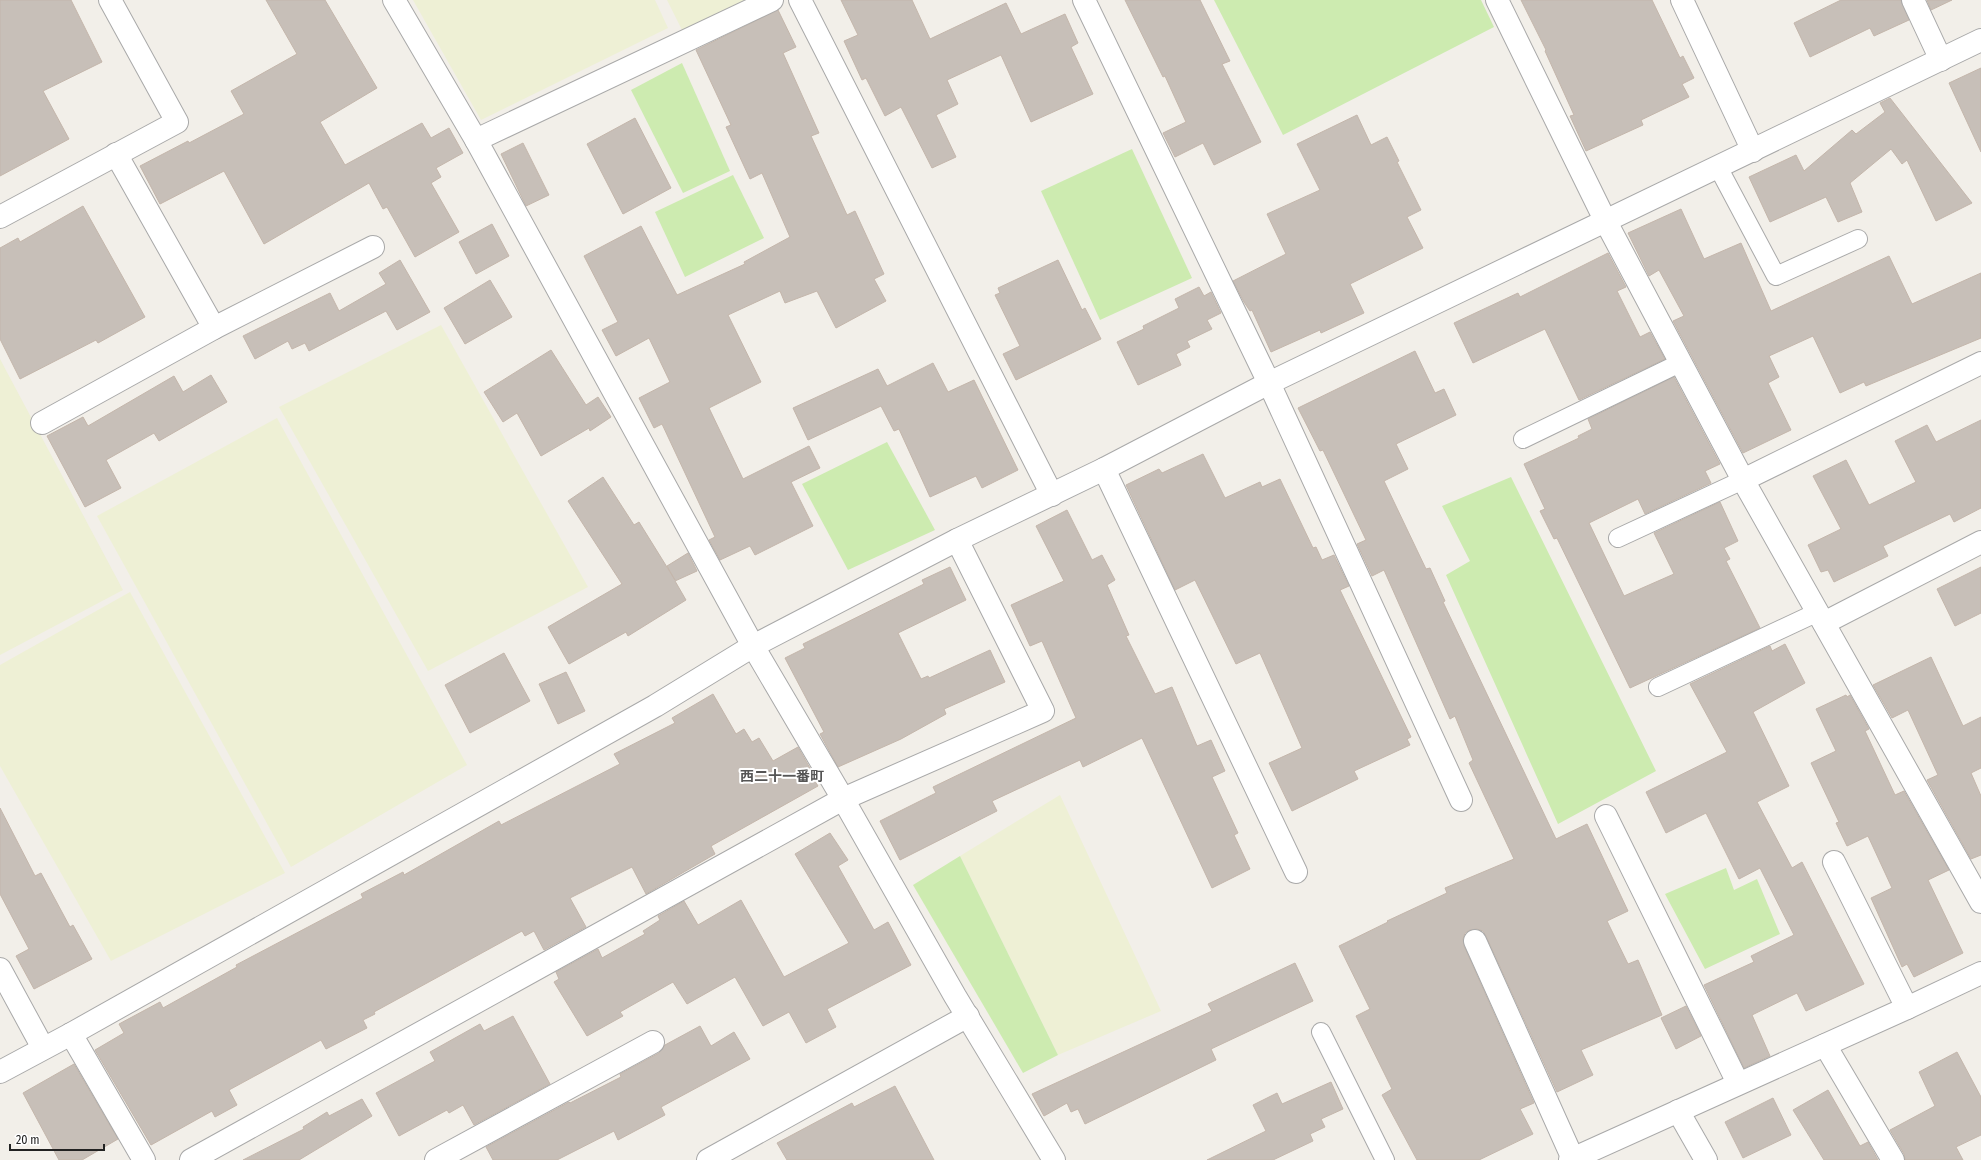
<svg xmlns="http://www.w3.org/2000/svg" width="1981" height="1160" font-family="'Fira Sans Condensed','Noto Sans JP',sans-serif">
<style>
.farmland{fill:#eef0d5}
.grass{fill:#cdebb0}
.building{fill:#c7bfb8;stroke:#c4b6ab}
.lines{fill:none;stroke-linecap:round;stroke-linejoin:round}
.lane-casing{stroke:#a9a9a9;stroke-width:20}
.street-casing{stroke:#a9a9a9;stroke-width:24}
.lane{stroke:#fff;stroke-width:18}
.street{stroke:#fff;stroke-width:22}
.labels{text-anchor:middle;stroke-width:4;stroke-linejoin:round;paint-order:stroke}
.quarter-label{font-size:14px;font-weight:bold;fill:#555;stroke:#fff}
</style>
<rect width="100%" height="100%" fill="#f2efe9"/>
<g class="farmland">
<path d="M 413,0 L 655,0 L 668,28 L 481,120 Z"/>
<path d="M 667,0 L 745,0 L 682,30 Z"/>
<path d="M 441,325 L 588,587 L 428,671 L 279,407 Z"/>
<path d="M 0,359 L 123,590 L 0,655 Z"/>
<path d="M 277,418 L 467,765 L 291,867 L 97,516 Z"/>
<path d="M 130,592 L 285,873 L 111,961 L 0,766 L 0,665 Z"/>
<path d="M 1060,795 L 1161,1011 L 1058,1055 L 960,856 Z"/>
</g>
<g class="grass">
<path d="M 1214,0 L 1481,0 L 1494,27 L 1283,135 Z"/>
<path d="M 682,63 L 730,171 L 683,193 L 631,90 Z"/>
<path d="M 1132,149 L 1192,278 L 1100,320 L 1041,191 Z"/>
<path d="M 733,175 L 764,238 L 685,277 L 655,212 Z"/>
<path d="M 887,442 L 935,530 L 848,570 L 802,484 Z"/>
<path d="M 1511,477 L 1656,771 L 1558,824 L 1446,575 L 1470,561 L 1442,506 Z"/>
<path d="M 960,856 L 1058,1055 L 1023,1073 L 913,885 Z"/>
<path d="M 1726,868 L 1734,890 L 1757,879 L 1780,934 L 1705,969 L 1665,894 Z"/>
</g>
<g class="building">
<path d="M 0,0 L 71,0 L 102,62 L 43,91 L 69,139 L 0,176 Z"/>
<path d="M 266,0 L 325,0 L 377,88 L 320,122 L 345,165 L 422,123 L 431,138 L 449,128 L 463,153 L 436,168 L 441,177 L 431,183 L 459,232 L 415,257 L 387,207 L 383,209 L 369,183 L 264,244 L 224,171 L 160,204 L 140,166 L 188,141 L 189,143 L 244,114 L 231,91 L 297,54 Z"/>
<path d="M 841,0 L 912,0 L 930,39 L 1006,3 L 1021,34 L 1065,14 L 1078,43 L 1071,47 L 1093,94 L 1031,122 L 1001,55 L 947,80 L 958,104 L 936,115 L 956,157 L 932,168 L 901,107 L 885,116 L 866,78 L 862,80 L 844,41 L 858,35 Z"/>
<path d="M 1125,0 L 1200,0 L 1230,61 L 1222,64 L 1261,142 L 1214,165 L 1203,143 L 1175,157 L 1163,133 L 1186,122 L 1165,76 L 1163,77 Z"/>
<path d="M 1521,0 L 1652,0 L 1680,58 L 1683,56 L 1694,78 L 1682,84 L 1689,97 L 1641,120 L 1643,125 L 1586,151 L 1570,116 L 1574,115 L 1545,51 L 1546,50 Z"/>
<path d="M 1841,0 L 1901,0 L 1909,20 L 1874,36 L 1870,28 L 1810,57 L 1794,23 Z"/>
<path d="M 1927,0 L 1952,0 L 1931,10 Z"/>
<path d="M 778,10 L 796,47 L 783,53 L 819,133 L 811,136 L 847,215 L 855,211 L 884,274 L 874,279 L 886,301 L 836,328 L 817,291 L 785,303 L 780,291 L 728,315 L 761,382 L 709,408 L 743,479 L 809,446 L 820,468 L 791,482 L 813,526 L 755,555 L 750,546 L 720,560 L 709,540 L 715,537 L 662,424 L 654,428 L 639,398 L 670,382 L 649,338 L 616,356 L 602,330 L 618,322 L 584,256 L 641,226 L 677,295 L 745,264 L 744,262 L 790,237 L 762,173 L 750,179 L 726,127 L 731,125 L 696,50 Z"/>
<path d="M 1981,68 L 1981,152 L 1949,83 Z"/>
<path d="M 1890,98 L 1972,203 L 1936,221 L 1907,160 L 1902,164 L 1891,149 L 1850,183 L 1862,212 L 1838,222 L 1826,197 L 1770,222 L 1749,177 L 1796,155 L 1804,171 L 1852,130 L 1856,134 L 1885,112 L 1880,103 Z"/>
<path d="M 1357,115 L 1371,145 L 1387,137 L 1399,161 L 1397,162 L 1421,210 L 1407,217 L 1423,248 L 1350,284 L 1364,313 L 1321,333 L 1320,330 L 1271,352 L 1252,310 L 1250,311 L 1244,302 L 1233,281 L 1286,254 L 1267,214 L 1320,190 L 1297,144 Z"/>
<path d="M 635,118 L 671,188 L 623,214 L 587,144 Z"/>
<path d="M 523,143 L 549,195 L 526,206 L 501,154 Z"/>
<path d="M 83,206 L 145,317 L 98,343 L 96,340 L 20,379 L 0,339 L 0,248 L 18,238 L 20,242 Z"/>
<path d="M 1681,209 L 1704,259 L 1741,243 L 1771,311 L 1889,256 L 1912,304 L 1981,273 L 1981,338 L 1866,386 L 1864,382 L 1840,393 L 1813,336 L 1769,356 L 1779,377 L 1768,383 L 1791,430 L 1743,453 L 1673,321 L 1684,316 L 1659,270 L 1649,276 L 1628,233 Z"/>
<path d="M 492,224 L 509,256 L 476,274 L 459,242 Z"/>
<path d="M 1608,253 L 1626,287 L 1617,291 L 1640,337 L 1650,332 L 1665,359 L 1579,400 L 1545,329 L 1473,363 L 1454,323 L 1518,293 L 1520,297 Z"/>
<path d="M 400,260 L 430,312 L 397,330 L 386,311 L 309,351 L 305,343 L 292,349 L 288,341 L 255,359 L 243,336 L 330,293 L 339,311 L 386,284 L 379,273 Z"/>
<path d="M 1058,260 L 1082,310 L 1085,308 L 1101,339 L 1016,380 L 1003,354 L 1020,346 L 995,295 L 1000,293 L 998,288 Z"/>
<path d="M 490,280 L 512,317 L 465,344 L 444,308 Z"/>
<path d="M 1199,287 L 1204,296 L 1211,292 L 1221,313 L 1207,320 L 1212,329 L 1187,341 L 1190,347 L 1176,354 L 1181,365 L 1138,385 L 1117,342 L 1144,329 L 1143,326 L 1179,308 L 1175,299 Z"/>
<path d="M 551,350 L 586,405 L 598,397 L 611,417 L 590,431 L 589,428 L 541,456 L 517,413 L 503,422 L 484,392 Z"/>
<path d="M 1415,351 L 1435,393 L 1444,389 L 1456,415 L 1396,444 L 1408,469 L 1384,481 L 1426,569 L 1430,568 L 1445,601 L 1443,602 L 1556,839 L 1587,824 L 1628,911 L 1607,921 L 1628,964 L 1638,960 L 1662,1015 L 1581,1050 L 1593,1075 L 1557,1092 L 1486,936 L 1483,931 L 1477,929 L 1470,930 L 1465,933 L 1463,939 L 1464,946 L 1534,1103 L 1520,1109 L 1533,1134 L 1479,1160 L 1417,1160 L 1382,1095 L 1392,1089 L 1356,1016 L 1370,1009 L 1339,946 L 1388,922 L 1387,921 L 1447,893 L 1445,888 L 1514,859 L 1469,763 L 1473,760 L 1455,716 L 1450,719 L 1384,570 L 1372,576 L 1357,544 L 1366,540 L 1323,450 L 1320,451 L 1298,408 Z"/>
<path d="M 933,363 L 948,392 L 974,380 L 1018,470 L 982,488 L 976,476 L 930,497 L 899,429 L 894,431 L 881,406 L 808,440 L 793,408 L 878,369 L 887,386 Z"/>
<path d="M 211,375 L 227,402 L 159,441 L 154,433 L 106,460 L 121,488 L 85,507 L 47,436 L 83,417 L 88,426 L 174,376 L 183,392 Z"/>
<path d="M 1674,377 L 1720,464 L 1705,471 L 1711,483 L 1645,514 L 1638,499 L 1589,523 L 1624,596 L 1674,574 L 1654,533 L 1720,502 L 1738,541 L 1724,548 L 1730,559 L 1726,561 L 1760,628 L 1630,688 L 1557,538 L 1554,539 L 1540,511 L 1545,509 L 1524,464 L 1579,438 L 1578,436 L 1592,429 L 1588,419 Z"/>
<path d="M 1981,420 L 1981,508 L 1954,522 L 1950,514 L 1883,546 L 1888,556 L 1834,582 L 1828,570 L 1821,572 L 1808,545 L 1841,529 L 1813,476 L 1846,460 L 1869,505 L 1916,482 L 1895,441 L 1927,425 L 1936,442 Z"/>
<path d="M 1203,454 L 1225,498 L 1260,482 L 1262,487 L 1280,479 L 1313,548 L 1316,547 L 1322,560 L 1334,555 L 1349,586 L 1340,590 L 1411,737 L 1407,739 L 1410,745 L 1354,771 L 1358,779 L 1292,811 L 1269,763 L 1302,748 L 1260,653 L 1236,664 L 1195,580 L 1175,590 L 1126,485 L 1159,469 L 1162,473 Z"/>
<path d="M 603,477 L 634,525 L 639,522 L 675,580 L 667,566 L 688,553 L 697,571 L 675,581 L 686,600 L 628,636 L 626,632 L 569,664 L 548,627 L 622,584 L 568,501 Z"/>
<path d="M 1067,510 L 1092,560 L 1102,555 L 1115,580 L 1107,585 L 1129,635 L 1126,636 L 1155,694 L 1172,687 L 1197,746 L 1211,740 L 1225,771 L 1212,777 L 1238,833 L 1234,835 L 1250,869 L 1212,888 L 1142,738 L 1083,767 L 1080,760 L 992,801 L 997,811 L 900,860 L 880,821 L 936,793 L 933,787 L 1076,718 L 1042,641 L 1030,646 L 1011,605 L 1064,581 L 1036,526 Z"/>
<path d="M 950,567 L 966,600 L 898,633 L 921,679 L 928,676 L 929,678 L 990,650 L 1005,682 L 944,709 L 946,714 L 901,739 L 838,767 L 820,734 L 824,732 L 785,658 L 805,648 L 803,644 L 924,584 L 922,580 Z"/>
<path d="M 1981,567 L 1981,613 L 1955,626 L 1937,589 Z"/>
<path d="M 1785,644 L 1805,683 L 1753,712 L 1789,786 L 1757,802 L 1792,868 L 1802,862 L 1864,984 L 1806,1011 L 1797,993 L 1752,1015 L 1770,1056 L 1744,1068 L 1704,985 L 1754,962 L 1751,956 L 1794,935 L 1760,868 L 1739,879 L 1706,813 L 1666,833 L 1646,792 L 1727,752 L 1690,684 L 1770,646 L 1772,651 Z"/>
<path d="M 504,653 L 530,701 L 470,733 L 445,685 Z"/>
<path d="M 1931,657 L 1963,726 L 1981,717 L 1981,768 L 1971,773 L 1981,796 L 1981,855 L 1971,859 L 1927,780 L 1938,775 L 1908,710 L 1892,718 L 1873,685 Z"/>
<path d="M 566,672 L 585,711 L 558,724 L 539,684 Z"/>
<path d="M 713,694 L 736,734 L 744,729 L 752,742 L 759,738 L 773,761 L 798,747 L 815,777 L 813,778 L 818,786 L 711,846 L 715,854 L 646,894 L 632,867 L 570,898 L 586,927 L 544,950 L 534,931 L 525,936 L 522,931 L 374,1012 L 375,1014 L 363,1020 L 367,1028 L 326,1049 L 321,1040 L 229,1090 L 237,1105 L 215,1117 L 212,1111 L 151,1145 L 95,1050 L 124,1033 L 119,1024 L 160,1002 L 163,1008 L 237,967 L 236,965 L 363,898 L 361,894 L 403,872 L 404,875 L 499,821 L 501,825 L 620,764 L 614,754 L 675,723 L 672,718 Z"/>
<path d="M 1846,695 L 1847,697 L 1850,695 L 1869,729 L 1865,731 L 1895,795 L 1904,791 L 1949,870 L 1928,880 L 1963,953 L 1914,977 L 1907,964 L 1902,967 L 1871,898 L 1892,888 L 1868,836 L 1847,846 L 1836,823 L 1839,822 L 1811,763 L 1836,751 L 1816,709 Z"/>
<path d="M 0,808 L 35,876 L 41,873 L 70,927 L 73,925 L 92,959 L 34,989 L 16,956 L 29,949 L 0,894 Z"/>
<path d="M 830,833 L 848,860 L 838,866 L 874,930 L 888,922 L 911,965 L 827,1009 L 836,1027 L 806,1043 L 789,1012 L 763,1026 L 735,977 L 687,1004 L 673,982 L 620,1012 L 623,1016 L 587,1036 L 554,982 L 559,979 L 556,972 L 598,949 L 602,958 L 645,934 L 643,931 L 660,920 L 658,916 L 684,901 L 698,925 L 741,900 L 784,977 L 849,943 L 795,854 Z"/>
<path d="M 1295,963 L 1313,1001 L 1211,1049 L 1216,1060 L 1085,1124 L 1078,1109 L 1071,1112 L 1067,1103 L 1044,1116 L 1032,1094 L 1212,1011 L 1208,1004 Z"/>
<path d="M 1686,1006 L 1701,1036 L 1676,1049 L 1661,1018 Z"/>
<path d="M 513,1016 L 550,1084 L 474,1125 L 463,1105 L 449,1113 L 447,1110 L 399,1136 L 376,1093 L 435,1061 L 430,1052 L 480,1024 L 484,1031 Z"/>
<path d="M 700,1026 L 711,1046 L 734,1032 L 750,1059 L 661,1107 L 665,1115 L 618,1140 L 614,1131 L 557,1160 L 493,1160 L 486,1147 L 569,1102 L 570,1103 L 621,1077 L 620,1074 L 659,1053 L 665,1045 Z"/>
<path d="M 1957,1052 L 1981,1097 L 1981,1135 L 1956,1147 L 1963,1160 L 1905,1160 L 1904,1154 L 1890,1130 L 1935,1106 L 1919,1072 Z"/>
<path d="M 74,1064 L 118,1139 L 82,1160 L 59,1160 L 23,1093 Z"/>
<path d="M 1331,1082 L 1343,1109 L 1321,1119 L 1325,1127 L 1310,1134 L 1313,1141 L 1273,1160 L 1207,1160 L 1266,1131 L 1253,1105 L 1277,1093 L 1282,1104 Z"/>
<path d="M 895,1086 L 934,1160 L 787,1160 L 777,1143 L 852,1103 L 854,1107 Z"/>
<path d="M 1828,1090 L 1860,1146 L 1868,1142 L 1878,1160 L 1824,1160 L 1793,1110 Z"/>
<path d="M 1773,1098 L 1791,1135 L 1743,1158 L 1725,1122 Z"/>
<path d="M 362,1099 L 372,1116 L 299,1160 L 243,1160 L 304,1129 L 303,1127 L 327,1112 L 329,1116 Z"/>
</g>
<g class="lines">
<defs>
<g id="lane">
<path d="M 1718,167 L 1776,276 L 1858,239"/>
<path d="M 1523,439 L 1680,363"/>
<path d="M 1618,538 L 1743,480"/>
<path d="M 1658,687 L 1818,612"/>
<path d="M 1321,1032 L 1385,1160"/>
</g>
<g id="street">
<path d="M 394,0 L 476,140 L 753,646 L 843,799 L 955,996 L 1054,1160"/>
<path d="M 800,0 L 1052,495"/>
<path d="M 1084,0 L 1269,383 L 1461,800"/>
<path d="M 1497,0 L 1605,220 L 1743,480 L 1981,902"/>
<path d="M 1682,0 L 1753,151"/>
<path d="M 1913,0 L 1941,60"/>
<path d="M 476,140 L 772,0"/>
<path d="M 116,154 L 214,328"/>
<path d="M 0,217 L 177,122 L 110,0"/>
<path d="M 42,423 L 214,328 L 373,247"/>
<path d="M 1104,469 L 1296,872"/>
<path d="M 1743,480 L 1981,363"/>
<path d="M 1824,623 L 1981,542"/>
<path d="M 1606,816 L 1738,1083"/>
<path d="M 1834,862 L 1907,1008"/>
<path d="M 1475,941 L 1573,1159"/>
<path d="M 0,969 L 43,1048"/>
<path d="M 71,1034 L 144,1160"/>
<path d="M 1825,1045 L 1893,1160"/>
<path d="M 0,1072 L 71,1034 L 655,706 L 753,646 L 957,540 L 1104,469 L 1269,383 L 1981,40"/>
<path d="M 1678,1111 L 1706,1160"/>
<path d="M 191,1160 L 843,799 L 1043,711 L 957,540"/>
<path d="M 436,1160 L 653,1042"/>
<path d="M 708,1160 L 968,1016"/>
<path d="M 1570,1160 L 1907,1008 L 1981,973"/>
</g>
</defs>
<use href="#lane" class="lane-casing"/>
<use href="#street" class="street-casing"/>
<use href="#lane" class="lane"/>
<use href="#street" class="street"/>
</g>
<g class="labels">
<g class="quarter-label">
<text x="782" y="781">西二十一番町</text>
</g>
</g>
<path d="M10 1144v6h94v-6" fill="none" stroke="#222222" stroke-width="2"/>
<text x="16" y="1144" font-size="12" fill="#222222" stroke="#ffffff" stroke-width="3" paint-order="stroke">20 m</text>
</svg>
